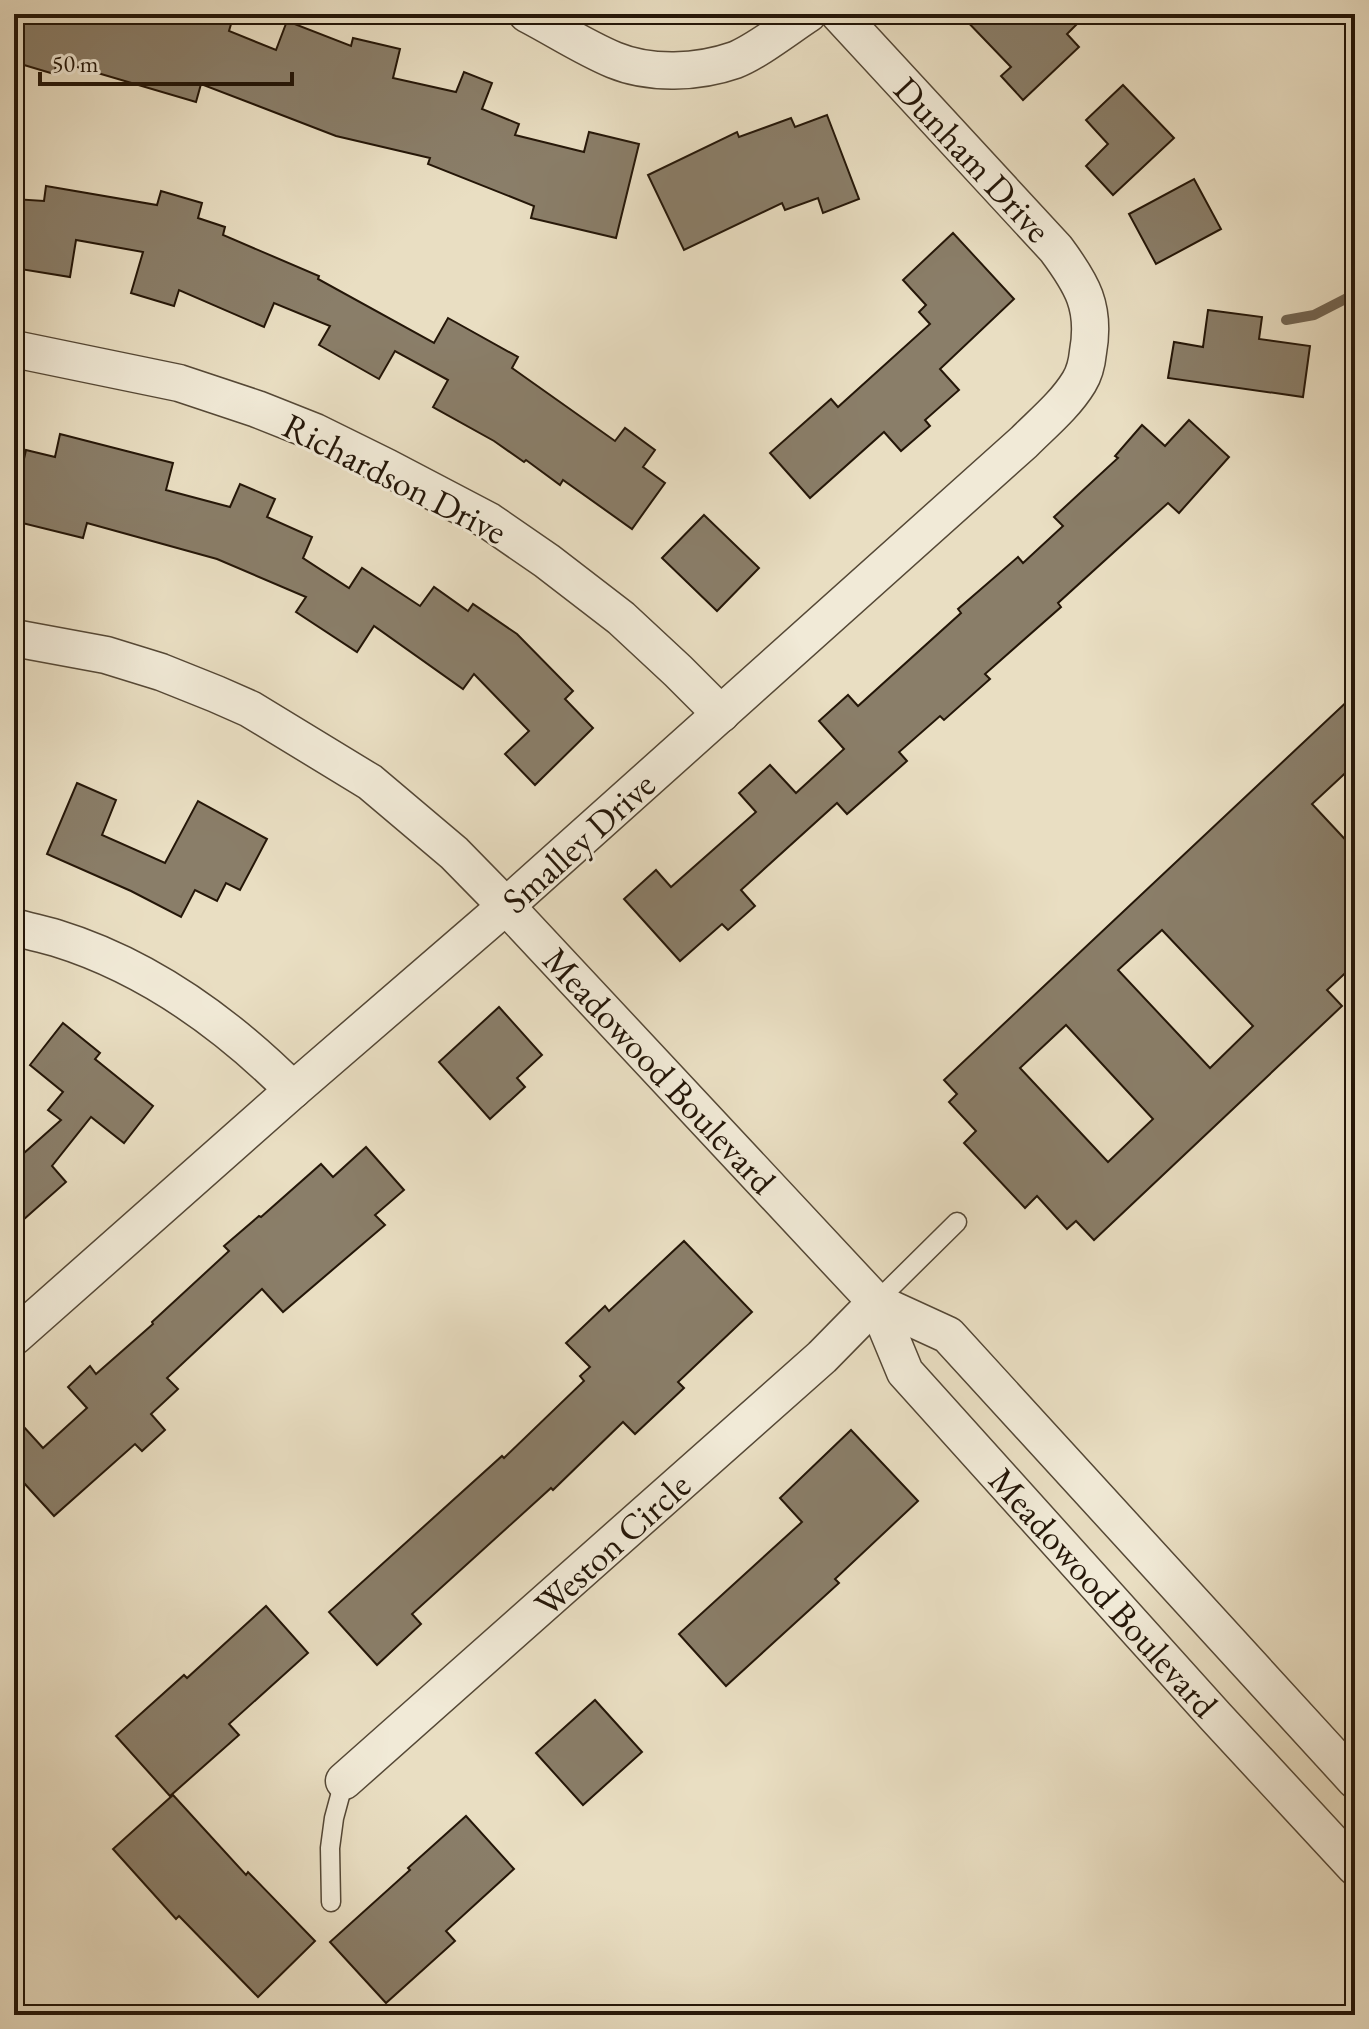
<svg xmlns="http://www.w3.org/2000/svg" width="1369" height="2029" font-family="'EB Garamond',serif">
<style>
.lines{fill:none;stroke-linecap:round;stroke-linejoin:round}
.stream{stroke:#726552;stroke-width:10}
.building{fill:#8a7e69;stroke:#241608;stroke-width:2;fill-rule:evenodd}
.service-casing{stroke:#554836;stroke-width:21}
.minor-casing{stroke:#554836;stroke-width:39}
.service{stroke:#f1ead7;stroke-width:18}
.minor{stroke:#f1ead7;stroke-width:36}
.labels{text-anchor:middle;stroke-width:6;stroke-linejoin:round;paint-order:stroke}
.street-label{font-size:36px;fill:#241608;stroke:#f1ead7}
</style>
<rect width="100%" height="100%" fill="#e9dec2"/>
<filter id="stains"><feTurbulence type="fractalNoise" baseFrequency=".0025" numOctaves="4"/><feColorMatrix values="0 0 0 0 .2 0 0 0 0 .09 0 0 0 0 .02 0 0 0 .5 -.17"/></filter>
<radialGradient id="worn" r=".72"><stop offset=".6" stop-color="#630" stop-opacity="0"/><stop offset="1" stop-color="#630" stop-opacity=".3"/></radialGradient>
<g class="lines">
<path class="stream" d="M 1286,320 L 1314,315 L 1355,294"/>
</g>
<g class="building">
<path d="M 27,14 L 234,14 L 229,31 L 276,50 L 287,21 L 351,46 L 353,38 L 400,49 L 393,78 L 456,92 L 464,72 L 492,83 L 482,109 L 519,124 L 515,135 L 584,152 L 589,132 L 639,144 L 616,238 L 531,218 L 534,206 L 428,164 L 430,158 L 336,136 L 201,84 L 196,102 L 57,61 L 54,74 L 14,62 Z"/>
<path d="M 960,14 L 1087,14 L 1067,34 L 1079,47 L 1023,100 L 1001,76 L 1011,67 Z"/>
<path d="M 1123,85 L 1174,138 L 1113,195 L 1086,166 L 1108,144 L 1086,120 Z"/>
<path d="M 827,115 L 859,199 L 823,213 L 818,198 L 785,210 L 782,203 L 684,250 L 648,175 L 737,132 L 739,137 L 791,118 L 795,127 Z"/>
<path d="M 1194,179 L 1221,229 L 1156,264 L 1129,214 Z"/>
<path d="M 46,186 L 157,205 L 161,191 L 202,203 L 198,218 L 225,227 L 223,235 L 319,276 L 318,279 L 434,343 L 448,318 L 518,357 L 512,368 L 615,441 L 625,428 L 655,450 L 643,467 L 665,483 L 632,529 L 563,480 L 560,485 L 526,460 L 524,462 L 494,441 L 433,407 L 448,380 L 395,351 L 379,379 L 319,345 L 330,326 L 274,303 L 264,327 L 179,290 L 174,306 L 131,293 L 143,252 L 76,240 L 70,277 L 14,268 L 14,199 L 44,201 Z"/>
<path d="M 953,233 L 1014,299 L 940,369 L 959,390 L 925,420 L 930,426 L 901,451 L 884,432 L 810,498 L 770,453 L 831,399 L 838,407 L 930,324 L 919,312 L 926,305 L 903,280 Z"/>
<path d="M 1208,310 L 1262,317 L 1259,339 L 1310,346 L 1303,397 L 1168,378 L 1174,342 L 1203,347 Z"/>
<path d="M 1189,420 L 1229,457 L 1179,513 L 1168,503 L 1058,603 L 1061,607 L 985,674 L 990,679 L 944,720 L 940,716 L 899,752 L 907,761 L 847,814 L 837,803 L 741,890 L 755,906 L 728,930 L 722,924 L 680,961 L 624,899 L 656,870 L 671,887 L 756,812 L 739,793 L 770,765 L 796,793 L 844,749 L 819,721 L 848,695 L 858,706 L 961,613 L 958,609 L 1018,557 L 1023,563 L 1063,526 L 1054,517 L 1118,458 L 1115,456 L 1142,425 L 1165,446 Z"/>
<path d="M 60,434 L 173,463 L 166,490 L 230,507 L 240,484 L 275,499 L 267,517 L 312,537 L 303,558 L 349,588 L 362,568 L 420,606 L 434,587 L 468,611 L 473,604 L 517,634 L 573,691 L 565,699 L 593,728 L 535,785 L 505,754 L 529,731 L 474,674 L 463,689 L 374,626 L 357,652 L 296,612 L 306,597 L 217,559 L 87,523 L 83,538 L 14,521 L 14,503 L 26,450 L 55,457 Z"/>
<path d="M 704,515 L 759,568 L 717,611 L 662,558 Z"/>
<path d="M 1355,694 L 1355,764 L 1312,804 L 1355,850 L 1355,964 L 1327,990 L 1342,1006 L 1094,1240 L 1076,1221 L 1067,1229 L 1037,1196 L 1025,1208 L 964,1143 L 976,1131 L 949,1102 L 957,1094 L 944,1080 ZM 1162,930 L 1253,1026 L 1210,1068 L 1118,970 ZM 1066,1025 L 1153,1119 L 1108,1162 L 1020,1068 Z"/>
<path d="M 77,783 L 116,800 L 102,835 L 165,863 L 198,801 L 267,839 L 240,890 L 226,883 L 217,901 L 195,890 L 181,917 L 131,891 L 47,854 Z"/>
<path d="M 499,1007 L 542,1055 L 517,1078 L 525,1087 L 490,1119 L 439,1062 Z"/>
<path d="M 63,1023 L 100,1053 L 95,1059 L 153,1106 L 124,1143 L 91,1117 L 52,1166 L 66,1182 L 14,1228 L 14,1162 L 61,1120 L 48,1110 L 63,1092 L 30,1065 Z"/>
<path d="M 366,1147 L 404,1190 L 375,1215 L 385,1225 L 283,1312 L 262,1289 L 167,1378 L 178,1389 L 151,1414 L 165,1430 L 142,1451 L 135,1444 L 54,1516 L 14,1472 L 14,1416 L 43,1448 L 87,1408 L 68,1387 L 90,1366 L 96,1374 L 153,1324 L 152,1322 L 229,1251 L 224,1246 L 259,1216 L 261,1217 L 321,1164 L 333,1177 Z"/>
<path d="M 684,1241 L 752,1312 L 678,1382 L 684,1388 L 635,1434 L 623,1422 L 553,1490 L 551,1488 L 412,1614 L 421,1624 L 377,1665 L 329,1612 L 502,1456 L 504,1458 L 584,1381 L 580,1376 L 590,1367 L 566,1343 L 605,1306 L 609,1311 Z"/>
<path d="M 851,1430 L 918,1501 L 835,1579 L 839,1583 L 726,1686 L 679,1634 L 802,1522 L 780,1498 Z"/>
<path d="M 266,1606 L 308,1653 L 229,1724 L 239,1735 L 170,1796 L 116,1736 L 184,1675 L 187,1678 Z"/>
<path d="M 595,1700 L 642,1752 L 583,1805 L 536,1753 Z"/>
<path d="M 173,1795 L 246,1875 L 248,1872 L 315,1941 L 258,1997 L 179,1916 L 176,1919 L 113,1849 Z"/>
<path d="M 466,1816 L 514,1869 L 446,1931 L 455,1941 L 386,2003 L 330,1942 L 410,1870 L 408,1868 Z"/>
</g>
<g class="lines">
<defs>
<g id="service">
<path d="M 876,1302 L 957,1222"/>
<path d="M 331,1902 L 330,1848 L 334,1818 L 344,1781"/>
</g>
<g id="minor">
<path d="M 527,14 C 556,29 583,47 614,60 C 650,75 698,73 735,60 C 756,52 788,27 808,14"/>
<path d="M 14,349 L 179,383 L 257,409 L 315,432 L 388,468 L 489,521 L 547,561 L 621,618 L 678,671 L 721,714"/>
<path d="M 14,638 L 106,655 L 161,672 L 216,694 L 250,709 L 370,782 L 454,853 L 506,906 L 876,1302 L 905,1372 L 1216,1717 L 1355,1867"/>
<path d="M 14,927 C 28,931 42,934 56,938 C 147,966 227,1024 293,1090"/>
<path d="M 876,1302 L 948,1335 L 1355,1780"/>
<path d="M 14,1337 L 293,1090 L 506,906 L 1024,442 C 1043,423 1065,405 1079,382 C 1084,374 1087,362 1088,352 C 1096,307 1082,284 1056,249 L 839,14"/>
<path d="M 344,1781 L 822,1357 L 876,1302"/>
</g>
</defs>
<use href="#service" class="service-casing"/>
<use href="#minor" class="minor-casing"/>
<use href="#service" class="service"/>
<use href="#minor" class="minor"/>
</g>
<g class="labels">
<g class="street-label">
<text transform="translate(973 159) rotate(47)" y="13">Dunham Drive</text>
<text transform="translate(395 478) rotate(27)" y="13">Richardson Drive</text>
<text transform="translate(578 842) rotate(-42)" y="13">Smalley Drive</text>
<text transform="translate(660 1070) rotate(47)" y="13">Meadowood Boulevard</text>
<text transform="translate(612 1544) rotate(-42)" y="13">Weston Circle</text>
<text transform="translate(1104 1592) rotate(48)" y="13">Meadowood Boulevard</text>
</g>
</g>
<rect width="1369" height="2029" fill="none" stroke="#e9dec2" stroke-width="48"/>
<rect x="16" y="16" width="1337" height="1997" fill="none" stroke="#241608" stroke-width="4"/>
<rect x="24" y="24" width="1321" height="1981" fill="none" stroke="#241608" stroke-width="2"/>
<path d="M40 72v12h252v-12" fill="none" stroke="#241608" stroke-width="4"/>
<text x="52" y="72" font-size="24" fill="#241608" stroke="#f1ead7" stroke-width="6" paint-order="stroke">50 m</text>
<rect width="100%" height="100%" filter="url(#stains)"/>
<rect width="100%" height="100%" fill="url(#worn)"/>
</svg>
